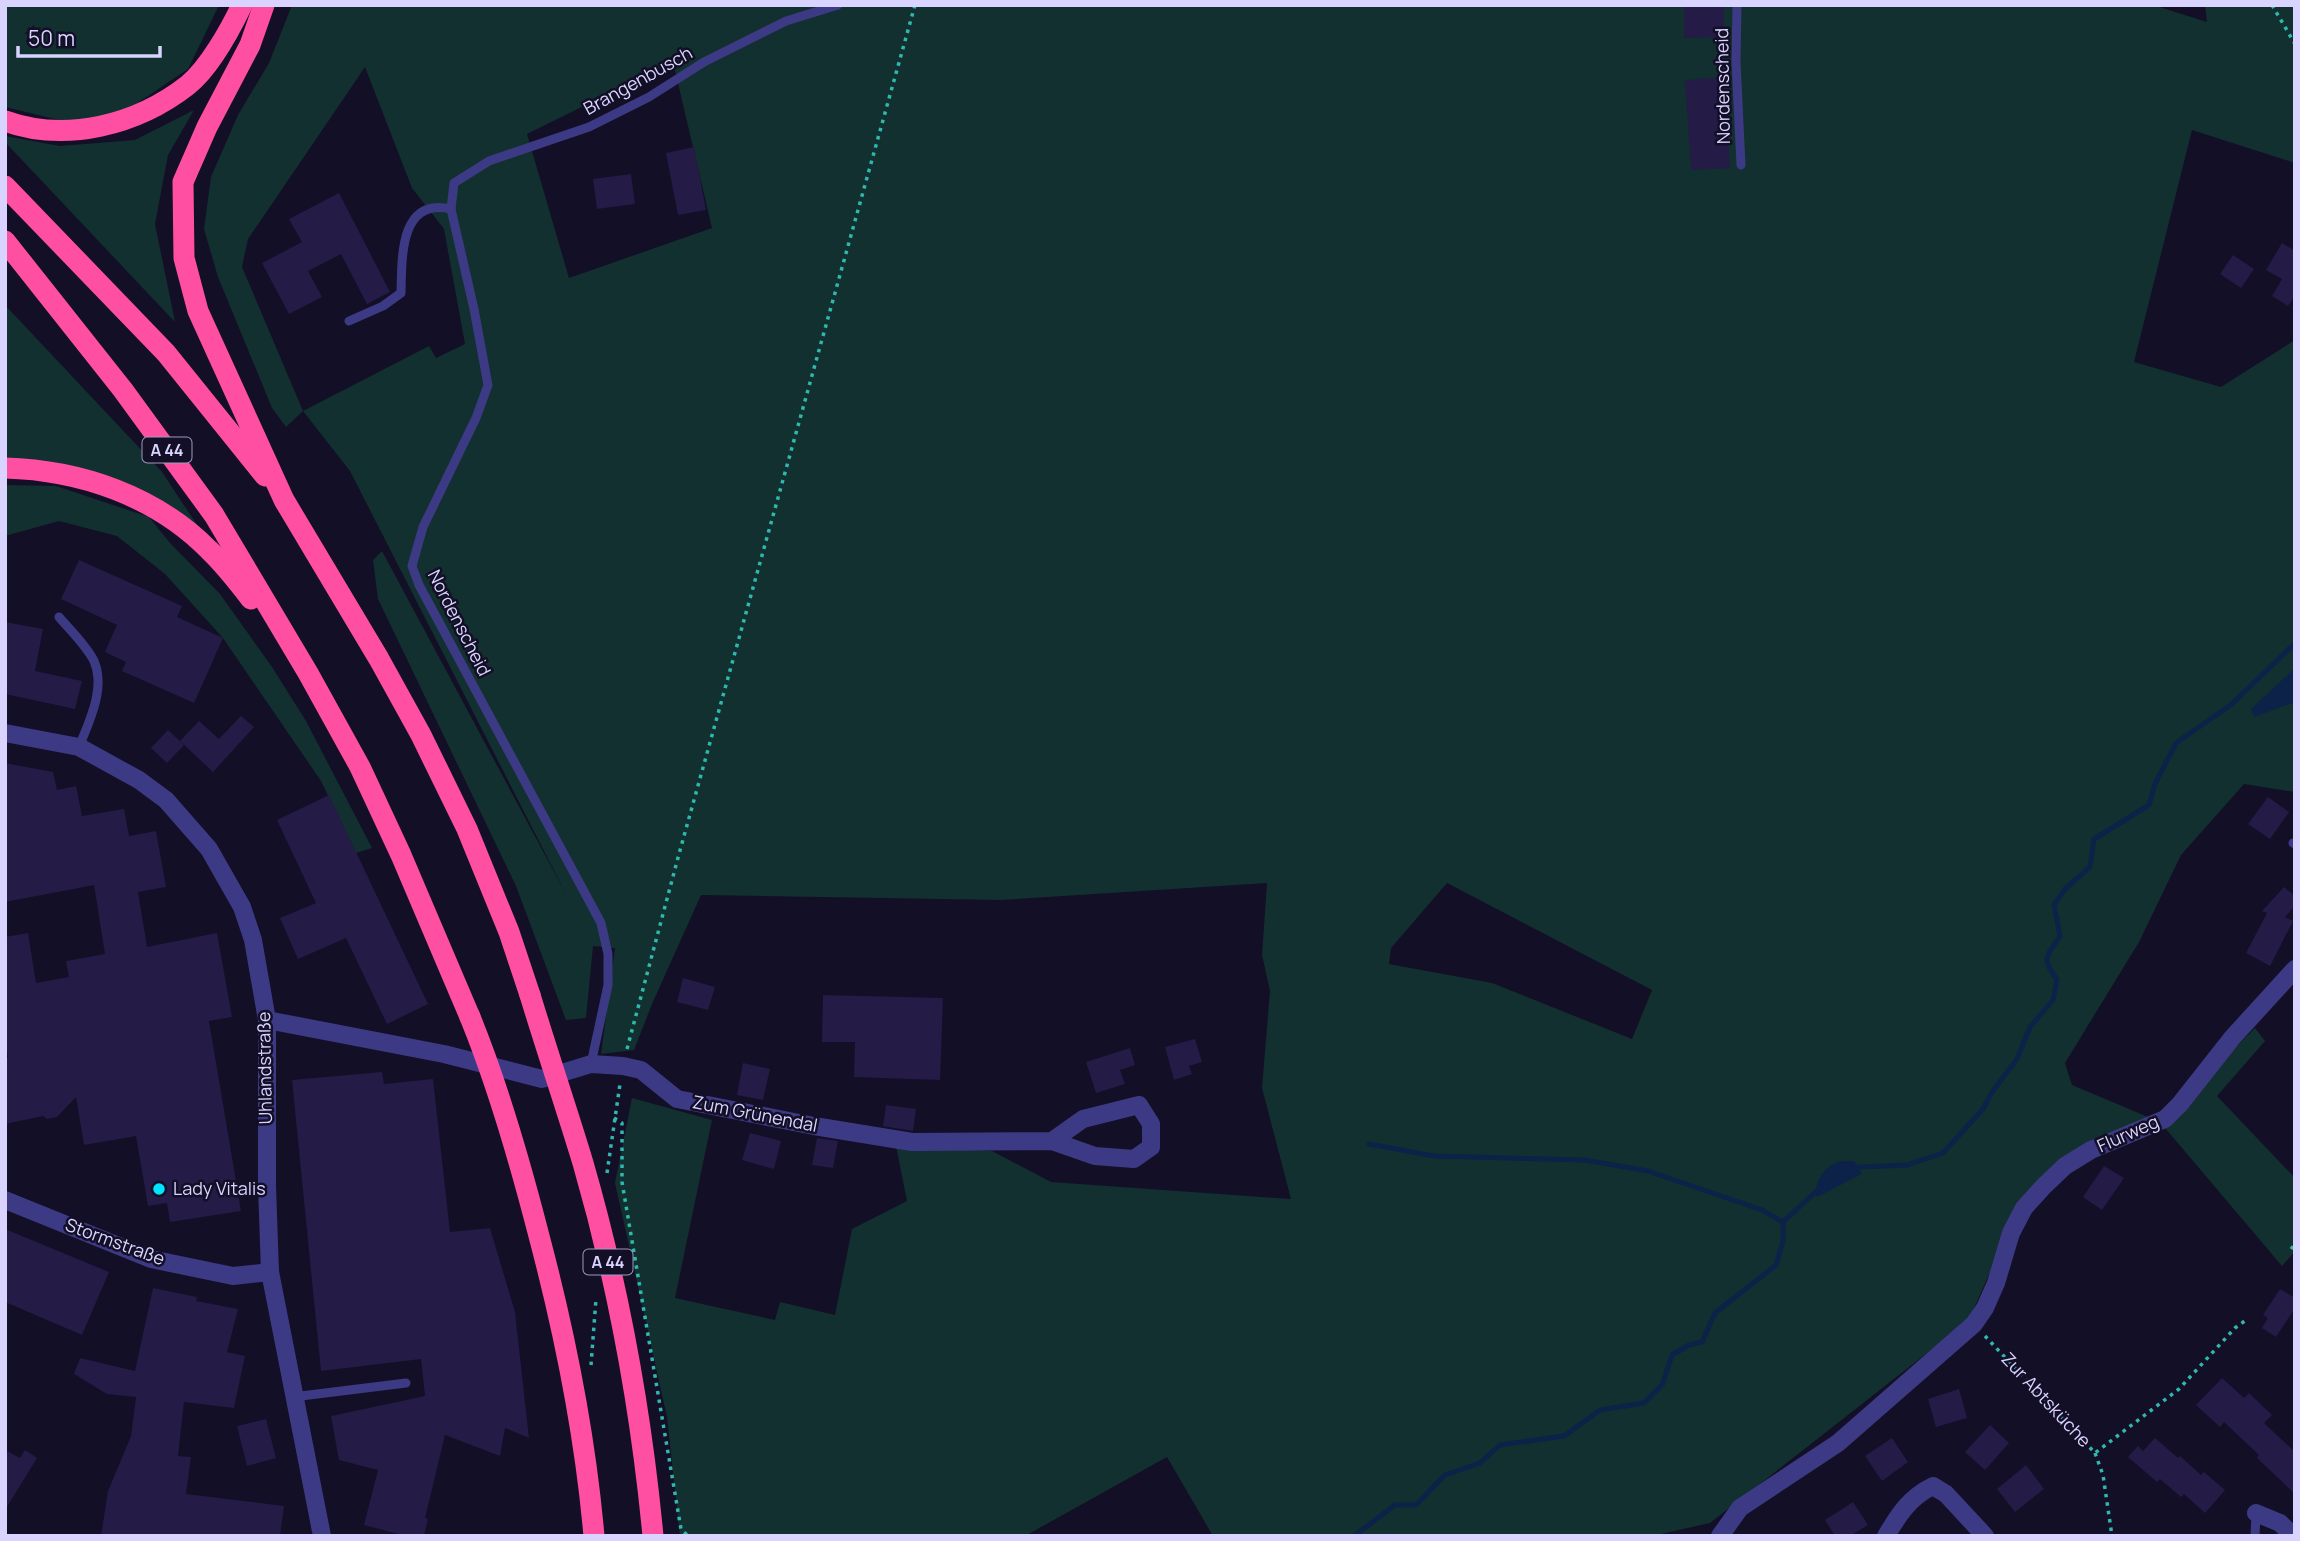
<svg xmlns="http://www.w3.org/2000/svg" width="2300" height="1541" font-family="Manrope,sans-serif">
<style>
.green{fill:#12302f;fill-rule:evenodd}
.water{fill:#0c2248}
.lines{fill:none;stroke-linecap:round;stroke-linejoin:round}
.stream{stroke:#0c2248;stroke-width:5}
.building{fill:#241b47}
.path{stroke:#2fb8b0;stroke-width:3.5;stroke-dasharray:3.5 5;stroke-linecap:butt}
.lane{stroke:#3d3a85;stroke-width:9}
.street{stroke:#3d3a85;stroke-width:18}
.highway{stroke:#ff4fa3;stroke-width:21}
.highway-bridge{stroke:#ff4fa3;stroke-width:21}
.poi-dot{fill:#00e5ff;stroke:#130f26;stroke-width:2.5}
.labels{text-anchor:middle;stroke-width:5;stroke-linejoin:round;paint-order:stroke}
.shield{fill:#130f26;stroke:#9e99be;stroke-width:2}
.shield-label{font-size:16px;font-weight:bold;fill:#d9d4ff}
.street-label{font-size:18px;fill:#d9d4ff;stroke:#130f26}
.poi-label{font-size:18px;fill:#d9d4ff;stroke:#130f26;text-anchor:start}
</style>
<rect width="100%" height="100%" fill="#130f26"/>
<g class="green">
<path d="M 5,5 L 219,5 L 188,69 L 118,116 L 63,121 L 5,107 Z"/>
<path d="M 292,5 L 2153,5 L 2207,22 L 2205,5 L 2295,5 L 2295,163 L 2192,130 L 2134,362 L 2221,387 L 2295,340 L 2295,792 L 2244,784 L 2181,855 L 2139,942 L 2065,1063 L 2072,1085 L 2160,1122 L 2255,1028 L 2265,1041 L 2217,1096 L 2295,1178 L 2295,1251 L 2282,1266 L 2160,1122 L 2071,1158 L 2009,1229 L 1972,1313 L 1959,1328 L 1710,1523 L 1652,1536 L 1213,1536 L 1167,1457 L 1025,1536 L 680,1536 L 667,1417 L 615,1183 L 632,1098 L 712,1120 L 675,1298 L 775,1320 L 780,1302 L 835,1315 L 852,1229 L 907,1201 L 896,1146 L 992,1151 L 1051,1182 L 1291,1199 L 1262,1088 L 1270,991 L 1262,955 L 1267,883 L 1001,900 L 701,895 L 652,1004 L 634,1050 L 601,1054 L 615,948 L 593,946 L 586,1018 L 566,1020 L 516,886 L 378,599 L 373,560 L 382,551 L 566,894 L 350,471 L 303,411 L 286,427 L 272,408 L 218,277 L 204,229 L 211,177 L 238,115 L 269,63 ZM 673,62 L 712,228 L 569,278 L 527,134 ZM 365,67 L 412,188 L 444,229 L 465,344 L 436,358 L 429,346 L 303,411 L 242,267 L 248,239 ZM 1447,883 L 1652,990 L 1632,1039 L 1492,983 L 1389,964 L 1391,948 Z"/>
<path d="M 194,110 L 168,155 L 155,224 L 175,322 L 5,142 L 5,136 L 60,146 L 135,140 Z"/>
<path d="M 5,305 L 162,472 L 201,531 L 5,461 Z"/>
<path d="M 5,485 L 56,486 L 149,517 L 170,543 L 220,594 L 272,667 L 306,721 L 372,848 L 356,853 L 321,781 L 223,638 L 165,574 L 117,536 L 59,521 L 5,536 Z"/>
</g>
<g class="water">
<path d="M 2295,668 L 2295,702 L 2254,717 L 2251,709 Z"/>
<path d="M 1854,1161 L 1862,1174 L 1817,1197 C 1813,1184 1823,1168 1836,1163 C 1841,1161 1849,1161 1854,1161 Z"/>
</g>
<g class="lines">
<g class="stream">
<path d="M 1369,1144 L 1434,1156 L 1585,1160 L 1648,1171 L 1762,1210 L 1783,1222"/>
<path d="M 1854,1169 L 1859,1167 L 1907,1165 L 1943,1153 L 1983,1109 L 1992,1092 L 2017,1059 L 2030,1027 L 2053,1000 L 2057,980 C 2041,957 2046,958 2060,936 L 2054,905 L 2065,889 L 2090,867 L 2094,839 L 2149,805 L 2155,784 L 2176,743 L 2232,704 L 2295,643"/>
<path d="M 1354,1536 L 1395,1505 L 1416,1505 L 1445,1475 L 1480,1463 L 1500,1445 L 1564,1436 L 1600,1410 L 1644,1403 L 1662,1385 L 1672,1355 L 1689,1345 L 1702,1342 L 1715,1313 L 1776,1265 L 1783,1241 L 1783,1222 L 1821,1187"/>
</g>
</g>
<g class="building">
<path d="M 1684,6 L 1724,6 L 1724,37 L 1684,38 Z"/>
<path d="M 1724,77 L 1730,168 L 1691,170 L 1685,80 Z"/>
<path d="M 694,147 L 706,210 L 678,215 L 666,153 Z"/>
<path d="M 631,174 L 635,204 L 597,209 L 593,179 Z"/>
<path d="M 339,193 L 390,292 L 367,304 L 341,254 L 308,271 L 322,297 L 289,314 L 262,263 L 302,242 L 289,219 Z"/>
<path d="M 2282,243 L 2295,251 L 2295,295 L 2288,306 L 2272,296 L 2282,279 L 2266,270 Z"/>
<path d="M 2233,255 L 2254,269 L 2241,288 L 2220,274 Z"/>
<path d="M 79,560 L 182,606 L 177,617 L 223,638 L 194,703 L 122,671 L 126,662 L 105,652 L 117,625 L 61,599 Z"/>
<path d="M 5,622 L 43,629 L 35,671 L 82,681 L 75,709 L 5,694 Z"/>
<path d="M 241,716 L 254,727 L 213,772 L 180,741 L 199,721 L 219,739 Z"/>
<path d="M 168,730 L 184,745 L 167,763 L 151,748 Z"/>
<path d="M 5,763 L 53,772 L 57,790 L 76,786 L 82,816 L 124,809 L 129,836 L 156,831 L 166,887 L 138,892 L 147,947 L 217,933 L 232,1017 L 209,1021 L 241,1211 L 170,1222 L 167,1203 L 148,1206 L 136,1136 L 84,1145 L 76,1097 L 57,1117 L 47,1119 L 43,1116 L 5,1124 L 5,1058 L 8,1057 L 5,1041 L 5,937 L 28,933 L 36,983 L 69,977 L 66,961 L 105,954 L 94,885 L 5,902 Z"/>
<path d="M 329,795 L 428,1004 L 387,1024 L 346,938 L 298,959 L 280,918 L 316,903 L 277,820 Z"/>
<path d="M 2268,797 L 2289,812 L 2270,839 L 2248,824 Z"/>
<path d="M 2284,887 L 2295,896 L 2295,906 L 2285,917 L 2293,921 L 2270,966 L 2246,953 L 2267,913 L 2262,911 Z"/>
<path d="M 683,978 L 715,987 L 708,1010 L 677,1002 Z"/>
<path d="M 823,995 L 943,998 L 940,1080 L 854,1077 L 855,1042 L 822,1042 Z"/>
<path d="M 1195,1039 L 1202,1062 L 1189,1066 L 1192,1074 L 1174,1080 L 1165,1047 Z"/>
<path d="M 1130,1048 L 1135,1065 L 1120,1070 L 1125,1084 L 1096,1093 L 1086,1062 Z"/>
<path d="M 743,1063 L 770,1069 L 763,1100 L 737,1095 Z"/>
<path d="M 382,1072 L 384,1084 L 433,1079 L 450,1232 L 490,1228 L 515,1312 L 529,1438 L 505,1428 L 500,1456 L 445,1435 L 425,1518 L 428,1519 L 424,1536 L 406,1536 L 364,1525 L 378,1470 L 339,1460 L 331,1416 L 425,1396 L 421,1359 L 321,1371 L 292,1080 Z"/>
<path d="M 886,1105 L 916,1109 L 913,1131 L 883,1126 Z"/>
<path d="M 750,1133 L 781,1141 L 774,1169 L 742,1160 Z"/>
<path d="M 817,1138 L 838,1141 L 833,1168 L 812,1165 Z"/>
<path d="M 2104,1166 L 2124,1178 L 2102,1210 L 2083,1197 Z"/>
<path d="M 5,1229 L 109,1272 L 82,1335 L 5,1302 Z"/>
<path d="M 153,1288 L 197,1297 L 196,1301 L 238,1309 L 227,1352 L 245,1356 L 234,1408 L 184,1402 L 178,1456 L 191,1457 L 186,1494 L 284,1506 L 280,1536 L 101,1536 L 108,1491 L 131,1436 L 136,1397 L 107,1394 L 74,1374 L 80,1358 L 135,1371 Z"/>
<path d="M 2280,1289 L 2295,1298 L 2295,1308 L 2276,1337 L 2262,1328 L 2268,1318 L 2263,1315 Z"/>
<path d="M 2222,1378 L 2244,1398 L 2249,1393 L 2272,1415 L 2264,1423 L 2295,1452 L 2295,1494 L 2257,1458 L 2259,1455 L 2224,1422 L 2220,1427 L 2196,1405 Z"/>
<path d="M 1959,1389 L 1967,1418 L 1936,1427 L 1928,1399 Z"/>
<path d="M 266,1419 L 276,1458 L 247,1466 L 237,1426 Z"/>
<path d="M 1990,1425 L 2009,1443 L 1985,1470 L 1965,1452 Z"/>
<path d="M 1892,1438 L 1908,1462 L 1882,1481 L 1865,1456 Z"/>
<path d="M 2155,1438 L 2178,1458 L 2180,1456 L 2201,1475 L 2204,1472 L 2225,1490 L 2205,1513 L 2184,1494 L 2181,1497 L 2160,1479 L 2157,1482 L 2128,1457 L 2138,1446 L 2143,1451 Z"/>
<path d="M 5,1450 L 20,1458 L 25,1450 L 37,1458 L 5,1510 Z"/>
<path d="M 2026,1465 L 2044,1489 L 2015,1512 L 1997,1489 Z"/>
<path d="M 1853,1502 L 1868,1525 L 1850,1536 L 1835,1536 L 1825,1520 Z"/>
</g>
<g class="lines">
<g class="path">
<path d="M 2272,5 L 2295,44"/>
<path d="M 627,1049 L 679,854 L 915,5"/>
<path d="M 614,1118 L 622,1123 L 622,1182 L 681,1529 L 688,1536"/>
<path d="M 607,1173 L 620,1084"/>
<path d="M 2291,1249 L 2295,1244"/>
<path d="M 1985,1336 L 2095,1453 L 2179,1389 L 2235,1328 L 2246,1320"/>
<path d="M 591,1365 L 596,1299"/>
<path d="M 2095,1453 L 2103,1475 L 2112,1536"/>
</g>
<g class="lane">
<path d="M 1737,5 L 1736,62 L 1741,165"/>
<path d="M 349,321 L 383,306 L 401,293 C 402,259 399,197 451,209"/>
<path d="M 59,617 C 70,630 86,645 94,661 C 106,688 89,722 79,747"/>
<path d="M 2293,843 L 2295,844"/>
<path d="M 591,1064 L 608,985 L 608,954 L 601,923 L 419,585 L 412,566 L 423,527 L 476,418 L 488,385 L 474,309 L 451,209 L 454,183 L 489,161 L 589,127 L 649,97 L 704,62 L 786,21 L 838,5"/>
<path d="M 293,1397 L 406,1383"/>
<path d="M 2255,1536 L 2256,1513"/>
</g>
<g class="street">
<path d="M 5,733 L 79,747 L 139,780 L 166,800 L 209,849 L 242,907 L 253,940 L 267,1020 L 267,1186 L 270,1272 L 322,1536"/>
<path d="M 267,1020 L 444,1054 L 542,1079 L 591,1064 L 623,1066 L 641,1070 L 677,1099 L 814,1126 L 912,1142 L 1052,1141 L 1083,1119 L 1139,1105 L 1151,1124 L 1151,1147 L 1134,1159 L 1095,1156 L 1052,1141"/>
<path d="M 5,1200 L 151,1259 L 233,1276 L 270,1272"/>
<path d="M 2256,1513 L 2280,1523 L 2293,1536"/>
<path d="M 1720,1536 L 1740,1508 L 1838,1443 L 1974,1324 L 1985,1308 L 1996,1283 L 2011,1233 L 2024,1208 L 2044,1186 L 2065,1166 L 2091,1150 L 2165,1119 L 2180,1104 L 2232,1038 L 2295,969"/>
<path d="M 1886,1536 C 1899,1514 1910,1497 1933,1486 L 1946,1494 L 1985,1536"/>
</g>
<g class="highway">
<path d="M 264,5 L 250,45 L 207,127 L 183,182 L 184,258 L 198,311 L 284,500 L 379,659 L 421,735 L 467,829 L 509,932 L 530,995"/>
<path d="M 5,121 C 66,143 137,125 188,85 C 209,68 230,30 242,5"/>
<path d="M 5,186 L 166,353 L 265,476"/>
<path d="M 5,241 L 123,390 L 214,515 L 308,673 L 360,767 L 401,855 L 470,1017"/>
<path d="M 5,468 C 80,470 156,496 209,550 C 225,565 238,582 251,599"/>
</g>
<g class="highway-bridge">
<path d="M 530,995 C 547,1051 566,1107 583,1163 C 618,1284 641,1410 653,1536"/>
<path d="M 470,1017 C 499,1088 520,1162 539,1236 C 565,1334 585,1434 594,1536"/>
</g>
</g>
<circle class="poi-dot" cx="159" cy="1189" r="7"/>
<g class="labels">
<g class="shield">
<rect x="142.5" y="437.5" width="49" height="25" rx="5"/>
<rect x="583.5" y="1249.5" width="49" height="25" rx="5"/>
</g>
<g class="shield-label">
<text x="167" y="456">A 44</text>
<text x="608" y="1268">A 44</text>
</g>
<g class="street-label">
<text transform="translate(638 81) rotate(-29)" y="6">Brangenbusch</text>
<text transform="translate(1723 86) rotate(-91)" y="6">Nordenscheid</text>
<text transform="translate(459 623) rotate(63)" y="6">Nordenscheid</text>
<text transform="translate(265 1068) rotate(-91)" y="6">Uhlandstraße</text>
<text transform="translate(755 1114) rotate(11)" y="6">Zum Grünendal</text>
<text transform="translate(2128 1134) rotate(-24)" y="6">Flurweg</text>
<text transform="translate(115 1242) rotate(20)" y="6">Stormstraße</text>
<text transform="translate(2046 1400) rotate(47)" y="6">Zur Abtsküche</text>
</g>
<g class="poi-label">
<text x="173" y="1195">Lady Vitalis</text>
</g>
</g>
<rect width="2300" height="1541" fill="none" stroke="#d9d4ff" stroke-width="14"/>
<path d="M18 46v10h142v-10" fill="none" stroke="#d9d4ff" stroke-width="3.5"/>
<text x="28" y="46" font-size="21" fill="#d9d4ff" stroke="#130f26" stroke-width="5" paint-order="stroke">50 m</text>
</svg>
